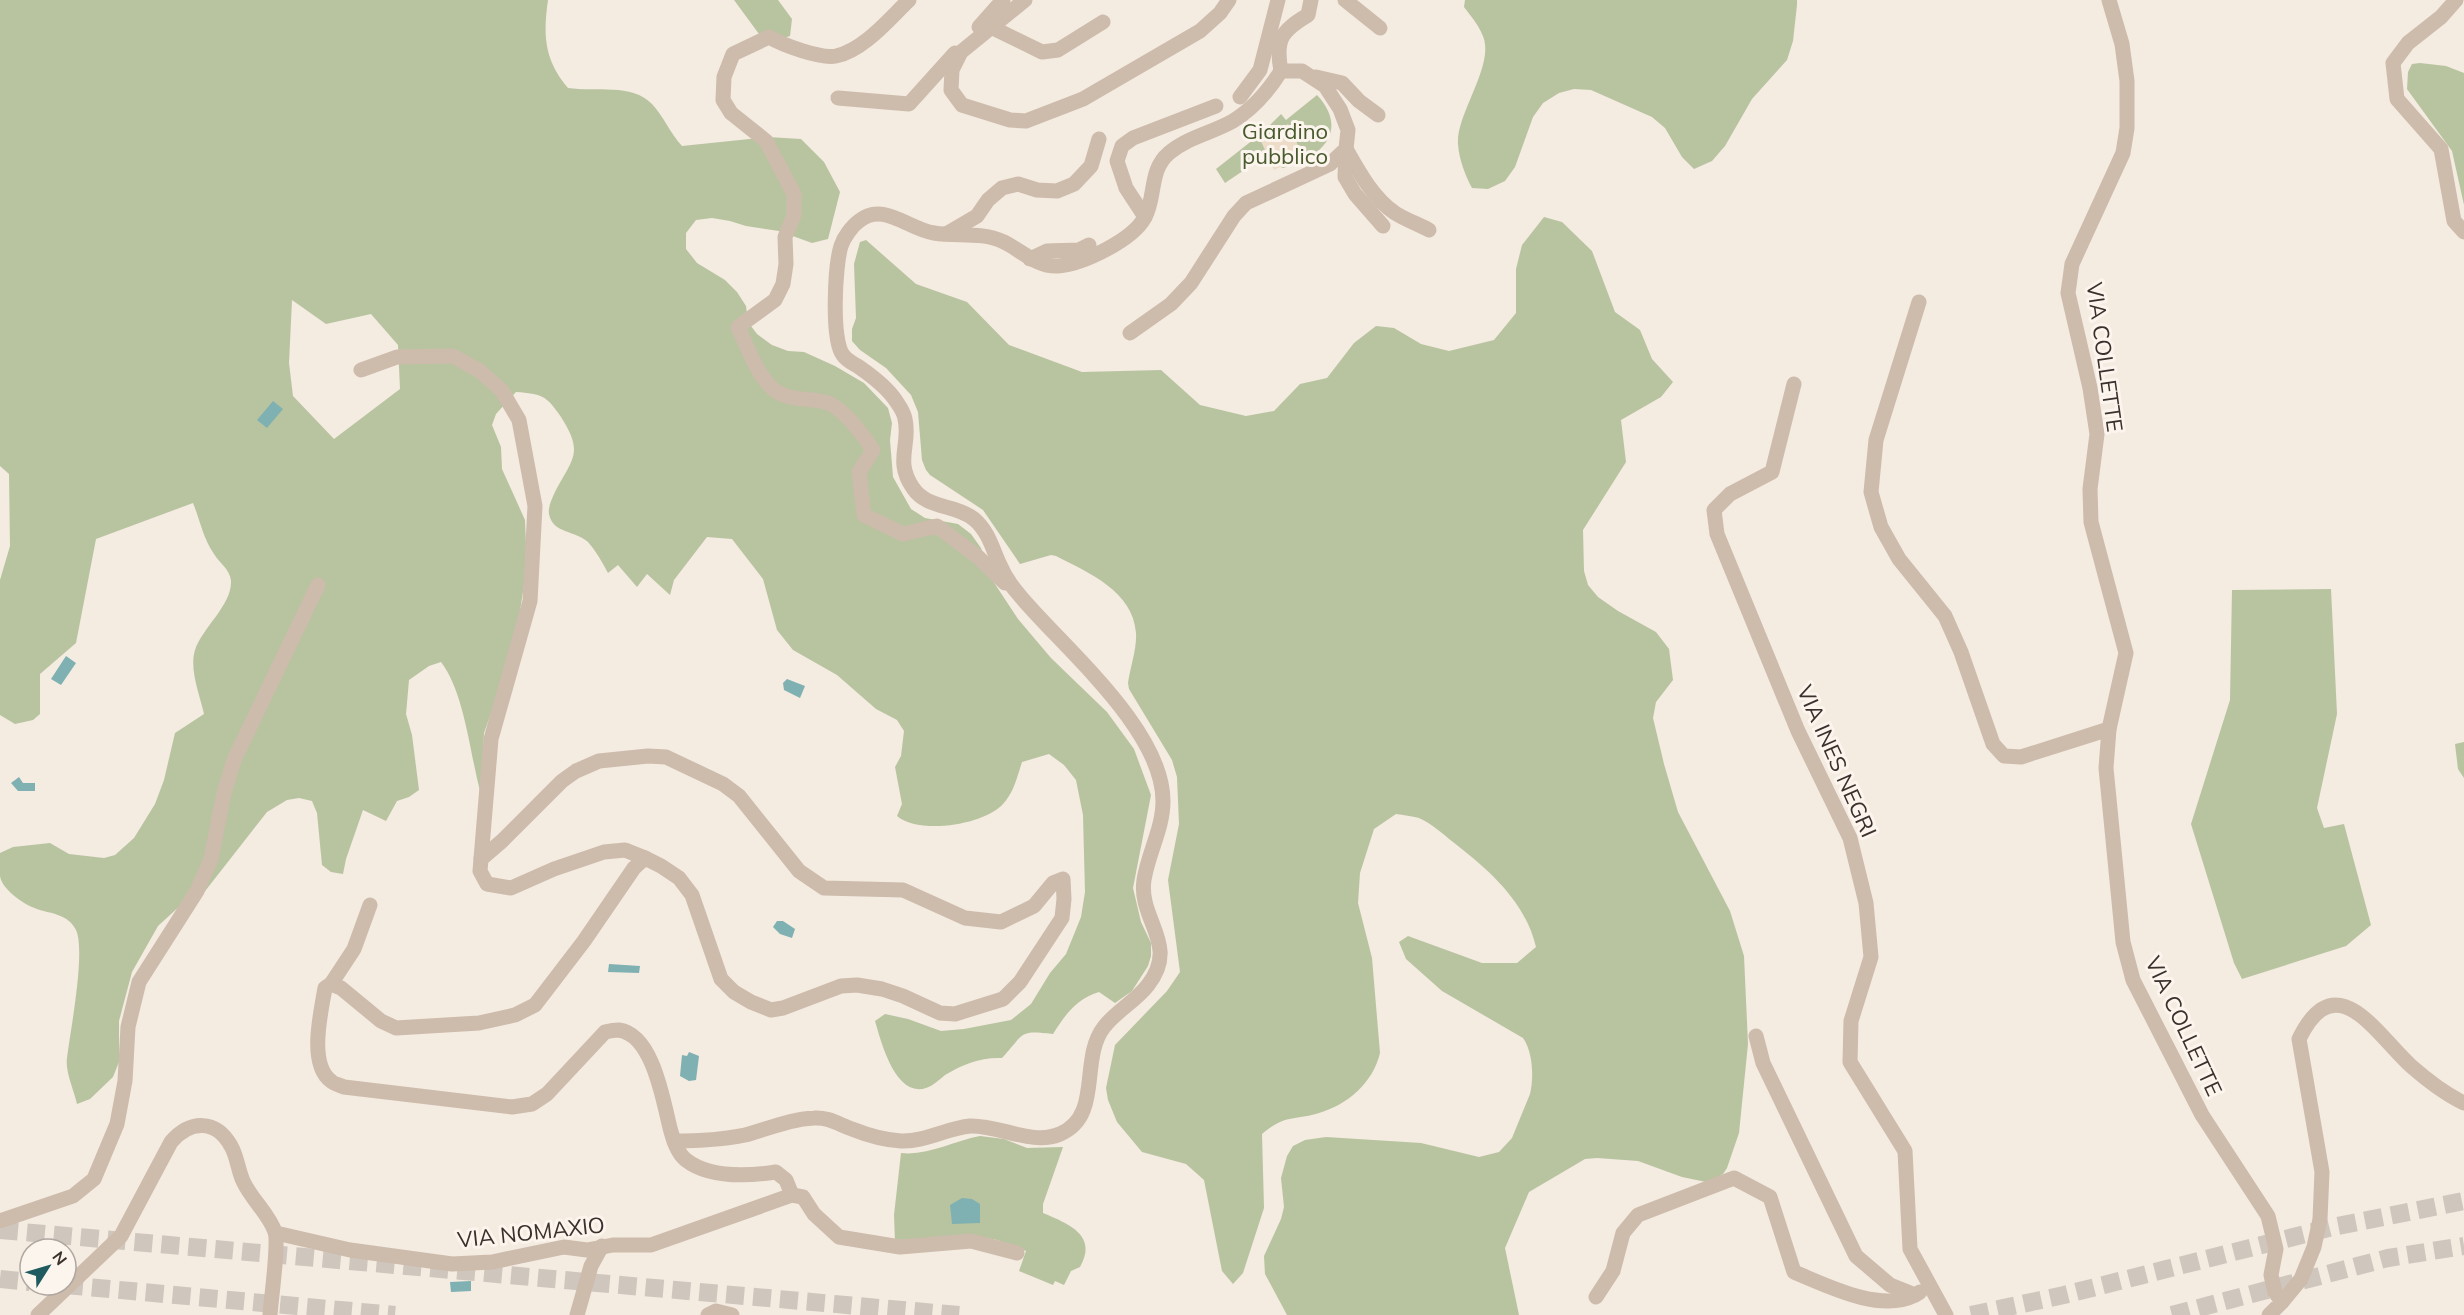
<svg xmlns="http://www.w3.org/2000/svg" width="2464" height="1315" font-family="Mulish,sans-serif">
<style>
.green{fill:#b8c4a0;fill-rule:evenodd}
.plaza{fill:#ecdcc8}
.water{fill:#7fb0b2}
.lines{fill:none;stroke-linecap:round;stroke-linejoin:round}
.motorway-tunnel{stroke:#cfc6bd;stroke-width:18;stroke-dasharray:18 9;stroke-linecap:butt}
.minor{stroke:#cdbbac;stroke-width:15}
.tertiary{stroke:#cdbbac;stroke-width:15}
.labels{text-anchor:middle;stroke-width:6;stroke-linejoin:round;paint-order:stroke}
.park-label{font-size:22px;fill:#4a5a2e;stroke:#fbf5ee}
.street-label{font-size:22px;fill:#3b302b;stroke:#fbf5ee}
</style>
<rect width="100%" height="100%" fill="#f4ebe1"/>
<g class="green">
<path d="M 0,0 L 548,0 C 543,35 544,60 568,88 C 595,92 632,83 652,104 C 664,117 670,133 682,146 L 768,137 L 801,139 L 824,162 L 840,192 L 828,239 L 812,243 L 779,231 L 746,226 L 730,221 L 712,218 L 696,220 L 686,233 L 686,249 L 697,263 L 725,280 L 737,292 L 746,306 L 748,322 L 757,334 L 772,345 L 788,351 L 804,352 L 835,366 L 864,383 L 888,408 L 892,423 L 890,440 L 893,477 L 911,509 L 925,518 L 958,524 L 971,534 L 981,548 L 991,578 L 1018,619 L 1051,658 L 1107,712 L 1134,749 L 1151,795 L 1133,888 L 1141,922 L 1151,943 L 1151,956 L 1148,966 L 1132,991 L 1115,1003 L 1099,992 C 1076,999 1065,1015 1053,1034 C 1018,1030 1025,1033 1002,1058 C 981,1057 963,1064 945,1075 C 940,1079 933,1086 926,1088 C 895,1098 881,1041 875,1021 L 885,1014 L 908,1019 L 941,1031 L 964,1029 L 1011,1020 L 1031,1004 L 1050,973 L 1066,954 L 1081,917 L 1085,892 L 1083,815 L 1076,780 L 1064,765 L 1049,754 L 1022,762 C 1017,777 1014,792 1003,804 C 984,825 919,835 897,816 L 902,804 L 895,767 L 901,756 L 904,731 L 897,720 L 876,709 L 837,675 L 793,650 L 777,630 L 763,579 L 732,539 L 707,537 L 674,580 L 670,595 L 647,574 L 637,587 L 618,565 L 608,573 C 602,562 596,551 588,542 C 575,530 553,534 549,514 C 548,506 552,499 555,492 C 573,458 584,453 561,417 C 546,395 542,394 516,392 L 496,414 L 492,425 L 501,447 L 502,469 L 525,520 L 527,567 L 518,623 L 501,685 L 484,733 L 481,794 C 470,756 465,693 441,662 L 429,666 L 409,680 L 406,714 L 412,735 L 419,790 L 409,797 L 397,801 L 386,821 L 363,810 L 346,859 L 343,874 L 331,872 L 322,865 L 317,813 L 312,801 L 299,798 L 287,800 L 267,812 L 202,895 L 182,904 L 158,926 L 132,972 L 119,1021 L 119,1062 L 113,1077 L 90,1099 L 77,1104 C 74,1090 65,1072 67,1058 C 70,1033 86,951 76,930 C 68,914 52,914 37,909 C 25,905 2,890 0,876 C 0,869 0,861 0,853 L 13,847 L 50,843 L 69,854 L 104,858 L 115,855 L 134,838 L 155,804 L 164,780 L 175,733 L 204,714 C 200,695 189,670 195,650 C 202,628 232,605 231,581 C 230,569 220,564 214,554 C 203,538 200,520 193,503 L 96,539 L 76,643 L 40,674 L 40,714 L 33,720 L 15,724 L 0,715 L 0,580 L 10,546 L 9,474 L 0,466 ZM 292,300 L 326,324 L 371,314 L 398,345 L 400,389 L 334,439 L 293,396 L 289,363 Z"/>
<path d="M 734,0 L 778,0 L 792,19 L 790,36 L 774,41 L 759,34 Z"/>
<path d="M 1465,0 L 1797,0 L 1797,5 L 1793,41 L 1787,60 L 1752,99 L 1725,146 L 1712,161 L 1694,169 L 1682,157 L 1665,128 L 1652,117 L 1591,90 L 1574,89 L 1559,93 L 1543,103 L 1533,117 L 1515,167 L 1505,181 L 1488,189 L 1472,188 C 1465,175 1459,159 1458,144 C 1456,113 1497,63 1482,34 C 1478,24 1470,15 1464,7 Z"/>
<path d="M 2420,63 L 2446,66 L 2464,73 L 2464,205 L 2452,151 L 2407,89 L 2408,72 L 2412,64 Z"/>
<path d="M 1317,95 C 1350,131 1321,158 1283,168 L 1262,158 L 1225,183 L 1216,169 L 1263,132 L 1281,114 L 1286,120 Z"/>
<path d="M 1544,217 L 1562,222 L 1592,251 L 1615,312 L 1640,330 L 1652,359 L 1673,382 L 1661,397 L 1621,420 L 1626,462 L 1583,530 L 1584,571 L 1588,585 L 1598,597 L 1618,611 L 1656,632 L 1669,649 L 1673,680 L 1656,702 L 1653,718 L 1664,764 L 1678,812 L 1730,911 L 1744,956 L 1748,1044 L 1739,1133 L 1727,1168 L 1723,1174 L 1712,1180 L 1706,1182 L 1682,1177 L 1638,1161 L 1597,1158 L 1585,1159 L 1529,1192 L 1505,1248 L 1519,1315 L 1287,1315 L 1265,1274 L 1264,1256 L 1281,1219 L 1284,1207 L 1281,1178 L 1287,1156 L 1293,1146 L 1305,1140 L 1326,1137 L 1421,1143 L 1479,1157 L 1499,1152 L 1512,1138 L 1530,1094 C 1534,1078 1533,1052 1523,1038 L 1442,991 L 1406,959 L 1399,942 L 1408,936 L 1482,963 L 1517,963 L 1536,947 C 1525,901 1489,870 1453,842 C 1443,834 1431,823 1419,818 C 1412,816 1403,815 1396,814 L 1374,829 L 1360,873 L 1358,903 L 1372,958 L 1380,1053 C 1373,1083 1347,1105 1319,1113 C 1292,1121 1286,1114 1262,1134 L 1264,1208 L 1243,1273 L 1233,1284 L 1222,1271 L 1204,1180 L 1186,1164 L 1142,1152 L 1117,1122 L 1108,1100 L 1106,1088 L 1115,1045 L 1167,991 L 1180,972 L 1168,880 L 1179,824 L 1177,777 L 1172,760 L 1129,689 L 1128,683 C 1130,668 1137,649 1136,633 C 1133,591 1089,573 1056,556 L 1051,555 L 1020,564 L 983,510 L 930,475 L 926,470 L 922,460 L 918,412 L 911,395 L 886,368 L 860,350 L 852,341 L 852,329 L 856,318 L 854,264 L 860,242 L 866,240 L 916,284 L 967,302 L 1009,345 L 1082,372 L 1161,370 L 1200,405 L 1246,416 L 1274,411 L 1300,384 L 1327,378 L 1354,343 L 1376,326 L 1394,328 L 1421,344 L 1449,351 L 1494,340 L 1516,313 L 1516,269 L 1522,245 Z"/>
<path d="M 2331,589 L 2337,714 L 2317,808 L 2324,828 L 2344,824 L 2371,925 L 2346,946 L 2242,979 L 2234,963 L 2191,824 L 2230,700 L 2232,590 Z"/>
<path d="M 2464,742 L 2464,778 L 2458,769 L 2455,744 Z"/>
<path d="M 980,1136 L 1004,1139 L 1027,1148 L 1063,1147 L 1043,1204 L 1043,1213 C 1069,1224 1098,1235 1080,1267 L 1071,1271 L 1064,1285 L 1055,1281 L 1053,1285 L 1019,1271 L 1026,1251 L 997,1240 L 976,1236 L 895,1242 L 894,1215 L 901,1153 C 928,1156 953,1141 980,1136 Z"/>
</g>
<path class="plaza" d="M 1288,124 L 1303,156 L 1274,170 L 1260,139 Z"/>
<g class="water">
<path d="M 273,401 L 283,409 L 267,428 L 257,420 Z"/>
<path d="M 66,656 L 76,663 L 61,685 L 51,679 Z"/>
<path d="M 787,679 L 805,686 L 800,698 L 784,690 L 783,683 Z"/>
<path d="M 19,777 L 23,783 L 35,783 L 35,791 L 18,791 L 11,783 Z"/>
<path d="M 777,921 L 783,921 L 795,929 L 792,938 L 780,934 L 773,927 Z"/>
<path d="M 609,964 L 640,966 L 639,973 L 608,972 Z"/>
<path d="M 689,1052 L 699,1056 L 696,1080 L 689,1081 L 680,1076 L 682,1055 L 687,1056 Z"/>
<path d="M 962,1198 L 972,1199 L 980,1204 L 980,1223 L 952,1224 L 950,1205 Z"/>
<path d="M 471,1281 L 471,1291 L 451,1292 L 450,1282 Z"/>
</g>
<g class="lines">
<g class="motorway-tunnel">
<path d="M 0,1230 L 959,1315"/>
<path d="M 0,1279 L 30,1282"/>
<path d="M 65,1285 L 395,1315"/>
<path d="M 1971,1315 L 2064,1295 L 2333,1227 L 2464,1201"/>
<path d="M 2172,1315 L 2388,1258 L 2464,1246"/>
</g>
<g class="minor">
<path d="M 909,0 C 889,19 864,50 836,56 C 820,59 783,45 769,37 L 733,54 L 724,77 L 723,100 L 731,113 L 766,141 L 794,194 L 794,215 L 785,237 L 786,264 L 783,284 L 775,300 L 738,327 C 747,346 756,373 772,388 C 786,401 808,398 825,402 C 842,406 864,436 873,450 L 859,472 L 864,515 L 903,534 L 937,526 L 978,557 L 1005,583"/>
<path d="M 1025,0 L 961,52 L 952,70 L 951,90 L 962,105 L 1010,120 L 1026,121 L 1083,99 L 1200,31 L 1220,13 L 1229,0"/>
<path d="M 1345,0 L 1380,28"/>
<path d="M 2109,0 L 2122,44 L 2127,81 L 2127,128 L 2123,153 L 2072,264 L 2068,293 L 2090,388 L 2097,434 L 2090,489 L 2091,522 L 2126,653 L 2109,729 L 2106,768 L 2123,942 L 2133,980 L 2202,1115 L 2268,1216 L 2276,1249 L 2271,1275 L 2275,1292 L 2282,1302 L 2269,1315"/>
<path d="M 2456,0 L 2441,17 L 2408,43 L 2393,63 L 2397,99 L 2441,149 L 2454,221 L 2464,232"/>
<path d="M 979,27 L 1003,0"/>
<path d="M 991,27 L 1042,52 L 1058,50 L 1103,22"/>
<path d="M 1281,71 C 1275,40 1281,31 1308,15 L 1311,0"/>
<path d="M 1316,77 L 1342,83 L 1359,101 L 1378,115"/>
<path d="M 1240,97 L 1260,70 L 1278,0"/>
<path d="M 838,98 L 909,104 L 955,53"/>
<path d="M 1346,149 C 1359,172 1373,198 1395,213 C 1406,220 1418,224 1429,230"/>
<path d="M 1346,149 L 1345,177 L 1355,194 L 1383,226"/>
<path d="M 1145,217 L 1126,188 L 1117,161 L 1122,146 L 1133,138 L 1216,106"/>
<path d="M 948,233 L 977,216 L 988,200 L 1002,188 L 1018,184 L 1037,190 L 1057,191 L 1074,184 L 1091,166 L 1099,139"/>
<path d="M 1030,259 L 1047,251 L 1079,250 L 1089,245"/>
<path d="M 1919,302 L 1876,440 L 1871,492 L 1881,527 L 1899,559 L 1945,616 L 1961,652 L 1993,744 L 2004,756 L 2021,757 L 2109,729"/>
<path d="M 361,370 L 397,357 L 453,356 L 480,371 L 502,391 L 519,420 L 535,506 L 530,601 L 491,739 L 480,871 L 487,884 L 511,888 L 554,869 L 604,852 L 625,850 L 645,858"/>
<path d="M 1794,384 L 1772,472 L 1730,494 L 1714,510 L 1717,534 L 1798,731 L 1850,838 L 1866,903 L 1871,957 L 1851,1021 L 1850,1062 L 1905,1151 L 1910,1249 L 1946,1315"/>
<path d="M 331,984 L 354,949 L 370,905"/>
<path d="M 1756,1036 L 1763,1063 L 1856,1256 L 1890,1285 L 1915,1295 L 1920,1292"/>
<path d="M 674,1141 C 698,1141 721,1140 745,1135 C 768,1129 790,1119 814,1118 C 828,1117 838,1124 852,1129 C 867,1135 885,1140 901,1141 C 925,1142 947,1128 970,1126 C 1000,1125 1032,1146 1060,1134 C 1103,1116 1079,1059 1104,1027 C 1116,1011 1136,1001 1148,985 C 1180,944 1138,920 1144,880 C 1148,853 1163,829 1163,801 C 1163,730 1065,649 1021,597 C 1012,587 1004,575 999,563 C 992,547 988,531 974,519 C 955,504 927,509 913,488 C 894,461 911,444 905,419 C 904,412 900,407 896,401 C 887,387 872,376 859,367 C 853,363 847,361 843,355 C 831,340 835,265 841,246 C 844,237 852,226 859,221 C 883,201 908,229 934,233 C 958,237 981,231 1004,242 C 1022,251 1037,267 1058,266 C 1083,264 1133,240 1145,217 C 1156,196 1149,170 1169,153 C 1188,137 1212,133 1233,121 C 1253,109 1269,90 1281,71 L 1302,71 L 1325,86 L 1340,109 L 1348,130 L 1346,149 L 1330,164 L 1246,203 L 1234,216 L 1191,283 L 1171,304 L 1130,333"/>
<path d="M 792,1195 L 803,1197 L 814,1214 L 839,1237 L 900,1247 L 971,1241 L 1017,1253"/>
<path d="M 0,1221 L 73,1196 L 94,1179 L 117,1124 L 125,1081 L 128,1027 L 139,982 L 197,891 L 211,859 L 224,793 L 234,760 L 318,585"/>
<path d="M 276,1233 L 350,1250 L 452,1264 L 492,1262 L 564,1247 L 587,1250 L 613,1245 L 651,1245 L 792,1195 L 786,1180 L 776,1172 C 749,1176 709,1178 686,1160 C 677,1153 673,1139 670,1128 C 663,1100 653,1035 619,1030 C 614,1030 609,1031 605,1032 L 547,1094 L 532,1104 L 512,1107 L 344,1087 C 340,1085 334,1084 331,1081 C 308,1064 321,1012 325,988 L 331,984 L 341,988 L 381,1021 L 396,1028 L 479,1023 L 515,1015 L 535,1005 L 584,941 L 634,868 L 645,858 L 661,866 L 679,878 L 692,895 L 721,979 L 734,992 L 751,1002 L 771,1010 L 783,1008 L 841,986 L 857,985 L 882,989 L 903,996 L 940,1013 L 955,1014 L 1003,999 L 1020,982 L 1062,918 L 1064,899 L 1063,879 L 1053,883 L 1034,906 L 1001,922 L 965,918 L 903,890 L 824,888 L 799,871 L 739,796 L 723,784 L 666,757 L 648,756 L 599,761 L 576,771 L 562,781 L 502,841 L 481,859"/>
<path d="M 1596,1297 L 1613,1271 L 1623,1233 L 1638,1215 L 1734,1178 L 1770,1197 L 1794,1272 C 1828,1286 1880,1313 1915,1295"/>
<path d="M 38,1315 L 121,1236 L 171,1142 C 190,1120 216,1119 231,1146 C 237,1156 238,1170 243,1181 C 251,1199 269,1214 275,1232 C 279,1244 271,1299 270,1315"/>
<path d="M 577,1315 L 591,1266 L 602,1246"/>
<path d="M 708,1315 L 716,1311 L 732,1315"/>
</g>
<path class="tertiary" d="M 2282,1302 L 2301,1279 L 2314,1247 L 2320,1219 L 2322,1172 L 2299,1039 C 2336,963 2376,1034 2411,1066 C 2427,1080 2445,1094 2464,1103"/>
</g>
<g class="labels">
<g class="park-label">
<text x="1285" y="139">Giardino<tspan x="1285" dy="25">pubblico</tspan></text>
</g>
<g class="street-label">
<text transform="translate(2105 357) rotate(82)" y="8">VIA COLLETTE</text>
<text transform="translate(1837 761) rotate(66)" y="8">VIA INES NEGRI</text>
<text transform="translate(2184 1026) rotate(65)" y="8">VIA COLLETTE</text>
<text transform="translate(531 1232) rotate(-6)" y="8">VIA NOMAXIO</text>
</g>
</g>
<g transform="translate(48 1267) rotate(53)"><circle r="28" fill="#fbf5ee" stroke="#aea6a0" stroke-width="1.5"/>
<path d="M0-4.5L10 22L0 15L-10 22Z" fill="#1f5a5e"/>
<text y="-9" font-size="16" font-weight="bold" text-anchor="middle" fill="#3b302b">N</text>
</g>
</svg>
